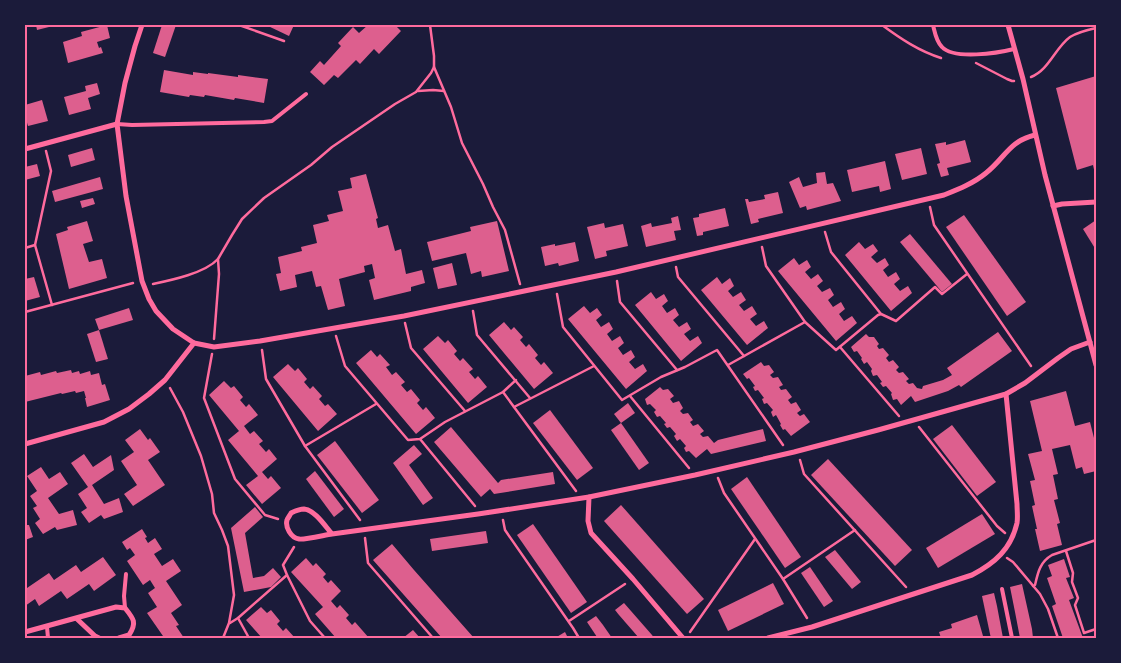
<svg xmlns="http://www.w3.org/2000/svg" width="1121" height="663" font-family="Quicksand,sans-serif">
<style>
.building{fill:#dd5f8e}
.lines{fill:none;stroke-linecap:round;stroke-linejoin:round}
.path{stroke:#ff6b9d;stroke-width:2.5}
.service{stroke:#ff6b9d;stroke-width:4}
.minor{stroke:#ff6b9d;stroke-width:5}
.neatline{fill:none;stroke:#ff6b9d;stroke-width:2}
</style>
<rect width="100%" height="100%" fill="#1b1b3a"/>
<g class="building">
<path d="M 36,25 L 52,25 L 53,26 L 37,30 Z"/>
<path d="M 107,25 L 110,38 L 97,42 L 99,48 L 101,47 L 103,53 L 68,63 L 63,42 L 82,36 L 81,32 Z"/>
<path d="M 162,25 L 176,25 L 165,57 L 153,53 Z"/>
<path d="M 266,25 L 294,25 L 289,36 Z"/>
<path d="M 368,25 L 395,25 L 401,31 L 379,54 L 374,49 L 360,64 L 356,60 L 338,78 L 334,75 L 324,85 L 310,72 L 320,61 L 324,65 L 341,46 L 338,43 L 353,27 L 359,33 Z"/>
<path d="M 164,70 L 193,75 L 193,72 L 208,74 L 208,73 L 238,77 L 238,75 L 268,79 L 264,103 L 235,98 L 234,100 L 205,95 L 204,97 L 190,95 L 189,97 L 160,92 Z"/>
<path d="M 1096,76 L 1096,174 L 1095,174 L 1093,165 L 1077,170 L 1056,88 Z"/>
<path d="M 97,83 L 100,94 L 88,98 L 91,109 L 69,115 L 64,97 L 86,91 L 85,86 Z"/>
<path d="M 42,100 L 48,121 L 28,126 L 25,116 L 25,105 Z"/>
<path d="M 965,140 L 971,162 L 947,168 L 949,175 L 941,177 L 937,164 L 940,163 L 935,144 L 946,142 L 946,145 Z"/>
<path d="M 92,148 L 95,160 L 71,167 L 68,155 Z"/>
<path d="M 921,148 L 927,174 L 902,180 L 895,154 Z"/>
<path d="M 885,161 L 891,189 L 880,192 L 879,186 L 852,192 L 847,170 Z"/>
<path d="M 37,164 L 40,176 L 25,180 L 25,167 Z"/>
<path d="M 825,172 L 827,184 L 833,183 L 841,201 L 807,210 L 806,206 L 800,208 L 789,182 L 799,177 L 803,187 L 817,183 L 816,173 Z"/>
<path d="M 366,174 L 378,218 L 376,219 L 378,228 L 388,225 L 395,251 L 401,249 L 406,274 L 422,270 L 425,283 L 411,287 L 411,291 L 374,300 L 369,280 L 375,278 L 372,264 L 364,266 L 365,272 L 339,279 L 345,306 L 328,310 L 321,286 L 316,287 L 312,271 L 295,275 L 297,287 L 280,291 L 276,274 L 281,273 L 278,257 L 302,251 L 301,247 L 317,243 L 313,225 L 329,221 L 327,215 L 343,211 L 338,191 L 352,188 L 350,178 Z"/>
<path d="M 100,177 L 103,189 L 55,202 L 52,191 Z"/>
<path d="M 778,192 L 783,213 L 758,219 L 759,222 L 751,224 L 745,199 L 748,199 L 749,202 L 765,199 L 764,195 Z"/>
<path d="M 93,198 L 95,204 L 82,208 L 80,201 Z"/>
<path d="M 725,208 L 729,226 L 703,232 L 703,235 L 697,236 L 693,218 L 699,217 L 699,214 Z"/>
<path d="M 964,215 L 1026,302 L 1007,316 L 946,227 Z"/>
<path d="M 678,216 L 681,230 L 674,231 L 676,240 L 646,247 L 641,226 L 651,223 L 652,227 L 672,223 L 671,218 Z"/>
<path d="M 1096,220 L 1096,250 L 1083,229 Z"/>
<path d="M 87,221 L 93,241 L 83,244 L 89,262 L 102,259 L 107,278 L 69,289 L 56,234 L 68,230 L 67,227 Z"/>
<path d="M 497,221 L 509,271 L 482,277 L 481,271 L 471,274 L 466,253 L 432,261 L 427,242 L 471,231 L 470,227 Z"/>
<path d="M 604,223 L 605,228 L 623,224 L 628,246 L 606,251 L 607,256 L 595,259 L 587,227 Z"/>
<path d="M 910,234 L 952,284 L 942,292 L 900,242 Z"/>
<path d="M 575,242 L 579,261 L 559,266 L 558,263 L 545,266 L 541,247 L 555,244 L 555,246 Z"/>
<path d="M 859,242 L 865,249 L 873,244 L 878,251 L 871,257 L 877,263 L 885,258 L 889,265 L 883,270 L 888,277 L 896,272 L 900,279 L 894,284 L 900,291 L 908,286 L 912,293 L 891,311 L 845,255 Z"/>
<path d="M 794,258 L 799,265 L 807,260 L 811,267 L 805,272 L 811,279 L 818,274 L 823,281 L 817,286 L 822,292 L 830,288 L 834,295 L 828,300 L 833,307 L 841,302 L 845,309 L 839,314 L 844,321 L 852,316 L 857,323 L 836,341 L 778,271 Z"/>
<path d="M 452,263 L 457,285 L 438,289 L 433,268 Z"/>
<path d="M 34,277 L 40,297 L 25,301 L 25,279 Z"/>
<path d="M 717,277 L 722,284 L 730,278 L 734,286 L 728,291 L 733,297 L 741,292 L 746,300 L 739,305 L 744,311 L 752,306 L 757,314 L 750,319 L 756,326 L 764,321 L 768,328 L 747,345 L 701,290 Z"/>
<path d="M 651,292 L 656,299 L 664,294 L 668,301 L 662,306 L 667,313 L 675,308 L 679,315 L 673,320 L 679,327 L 687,322 L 691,329 L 684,334 L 690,341 L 698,336 L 702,343 L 681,361 L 635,305 Z"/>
<path d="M 584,306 L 590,313 L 597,308 L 602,315 L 596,320 L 601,327 L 609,322 L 613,329 L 607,334 L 612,341 L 620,336 L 624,343 L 618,348 L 623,355 L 631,350 L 635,357 L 629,362 L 635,369 L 643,364 L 647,371 L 626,389 L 568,319 Z"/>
<path d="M 129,308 L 133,320 L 99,330 L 95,319 Z"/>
<path d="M 504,322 L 511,330 L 514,327 L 523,337 L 520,340 L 526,347 L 529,344 L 538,355 L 535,358 L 541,365 L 544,362 L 553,373 L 534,389 L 489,335 Z"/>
<path d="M 99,330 L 108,359 L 96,362 L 87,334 Z"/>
<path d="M 998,332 L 1012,351 L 961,387 L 959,385 L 948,391 L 915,402 L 911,396 L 901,405 L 897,399 L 893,400 L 891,394 L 892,393 L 886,386 L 883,387 L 880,383 L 882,382 L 877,375 L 873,376 L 871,371 L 872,369 L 867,362 L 864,364 L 861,359 L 862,358 L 857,351 L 854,352 L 851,347 L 866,334 L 869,337 L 874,337 L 879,344 L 877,346 L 879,349 L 883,348 L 889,355 L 886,358 L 889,362 L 893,360 L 899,367 L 896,370 L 899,373 L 903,372 L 909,379 L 906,381 L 909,384 L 913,383 L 917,388 L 922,389 L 923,386 L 943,380 L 952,375 L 947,368 Z"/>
<path d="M 438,336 L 445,343 L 448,340 L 457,351 L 454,354 L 460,361 L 463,358 L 473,369 L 469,372 L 475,379 L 478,376 L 487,387 L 468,403 L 423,349 Z"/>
<path d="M 371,350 L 377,357 L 380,354 L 390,365 L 386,367 L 392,375 L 396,372 L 405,382 L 401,385 L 407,392 L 411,389 L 420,400 L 417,403 L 423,410 L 426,407 L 435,418 L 416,434 L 356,363 Z"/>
<path d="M 761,362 L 764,366 L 769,365 L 774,372 L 770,375 L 773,378 L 778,377 L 783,385 L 779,387 L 781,390 L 786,389 L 792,397 L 788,400 L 791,404 L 796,402 L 801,410 L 797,413 L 800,416 L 804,414 L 810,422 L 791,436 L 785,429 L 783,430 L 780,425 L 781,424 L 776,415 L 773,417 L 771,412 L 773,410 L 767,403 L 764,404 L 762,399 L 764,398 L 758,390 L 755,391 L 753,387 L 755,386 L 749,378 L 747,379 L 743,374 Z"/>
<path d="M 288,364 L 295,371 L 298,368 L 307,379 L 304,382 L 310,389 L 313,386 L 322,396 L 319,399 L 325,406 L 328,404 L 337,414 L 318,431 L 273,377 Z"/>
<path d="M 71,370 L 72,373 L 79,371 L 80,374 L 90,371 L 91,375 L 99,373 L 102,385 L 105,384 L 110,400 L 87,407 L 85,398 L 86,398 L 84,391 L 76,393 L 75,391 L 62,394 L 61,393 L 25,402 L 25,376 L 40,372 L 41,375 L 56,371 L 57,373 Z"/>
<path d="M 224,381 L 231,388 L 234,386 L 243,397 L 240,400 L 246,407 L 249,404 L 258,415 L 244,426 L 250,434 L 254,431 L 263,441 L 259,444 L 266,452 L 269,449 L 277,459 L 262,472 L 268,479 L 271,476 L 281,488 L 262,504 L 246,485 L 258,476 L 228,440 L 239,431 L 209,395 Z"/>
<path d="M 660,387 L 663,390 L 668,389 L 674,396 L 670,399 L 673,403 L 679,401 L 683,408 L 680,411 L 683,414 L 688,413 L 693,420 L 690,422 L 693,426 L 698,424 L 704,431 L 700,434 L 703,437 L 708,436 L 714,443 L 718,440 L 763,429 L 766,441 L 711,454 L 707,449 L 696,458 L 689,451 L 686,452 L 684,448 L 686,446 L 680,439 L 677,441 L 674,436 L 676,434 L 670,427 L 667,428 L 664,424 L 666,423 L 660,416 L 657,417 L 654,412 L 656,410 L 650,404 L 647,405 L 645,399 Z"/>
<path d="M 1066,391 L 1075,426 L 1090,422 L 1096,446 L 1096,464 L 1095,464 L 1096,471 L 1084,474 L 1082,467 L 1076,469 L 1070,445 L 1052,449 L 1058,474 L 1053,475 L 1058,499 L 1054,500 L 1060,523 L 1057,524 L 1062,545 L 1040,551 L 1035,529 L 1037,529 L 1032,506 L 1035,505 L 1030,481 L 1035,480 L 1028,454 L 1042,451 L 1030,401 Z"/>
<path d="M 628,403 L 635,413 L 621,423 L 614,414 Z"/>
<path d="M 550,410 L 593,468 L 577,480 L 533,423 Z"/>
<path d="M 621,423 L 649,463 L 639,470 L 611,430 Z"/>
<path d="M 952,425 L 996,482 L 977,496 L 933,439 Z"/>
<path d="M 451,427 L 498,483 L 501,480 L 553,472 L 555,484 L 494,494 L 490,489 L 481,497 L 434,442 Z"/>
<path d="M 140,429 L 148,440 L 150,438 L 160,452 L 148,460 L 165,485 L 133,506 L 124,494 L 137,485 L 121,461 L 134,452 L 125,440 Z"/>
<path d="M 335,441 L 379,500 L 362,513 L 317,455 Z"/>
<path d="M 414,445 L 422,454 L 409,465 L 433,498 L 423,505 L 393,463 Z"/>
<path d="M 84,454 L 93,467 L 111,455 L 114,470 L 92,485 L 104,504 L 119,498 L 123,512 L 104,519 L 101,515 L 89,523 L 81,512 L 87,508 L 78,494 L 88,487 L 71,463 Z"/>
<path d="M 828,459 L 912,550 L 895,566 L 811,475 Z"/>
<path d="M 41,467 L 49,479 L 60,472 L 68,484 L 48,498 L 59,514 L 73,510 L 77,525 L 57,530 L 55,527 L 43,534 L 35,523 L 40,519 L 33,508 L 37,506 L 30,496 L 37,491 L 27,476 Z"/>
<path d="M 315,471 L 344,509 L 334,517 L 306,479 Z"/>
<path d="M 747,477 L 801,557 L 785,568 L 731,489 Z"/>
<path d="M 621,505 L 704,599 L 687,614 L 604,521 Z"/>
<path d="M 255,507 L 263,517 L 245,533 L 253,578 L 264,576 L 273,568 L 281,577 L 271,587 L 244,592 L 231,528 Z"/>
<path d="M 982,514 L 995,534 L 938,568 L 926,548 Z"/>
<path d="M 533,524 L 587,602 L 571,613 L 517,535 Z"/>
<path d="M 25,525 L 29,525 L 33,537 L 25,540 Z"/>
<path d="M 142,529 L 147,537 L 145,538 L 148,543 L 155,538 L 162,549 L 154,554 L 162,566 L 173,559 L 181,571 L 166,581 L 182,605 L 171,613 L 179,625 L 176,626 L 184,638 L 160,638 L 163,636 L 147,613 L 157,607 L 148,593 L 155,588 L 150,580 L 143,585 L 127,561 L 135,555 L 130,548 L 127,550 L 122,542 Z"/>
<path d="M 486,531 L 488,543 L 432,551 L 430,539 Z"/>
<path d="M 392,544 L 414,570 L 474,638 L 442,638 L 373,560 Z"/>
<path d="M 835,550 L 861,582 L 852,589 L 825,557 Z"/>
<path d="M 103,557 L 116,575 L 94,591 L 89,584 L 67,599 L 61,591 L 39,606 L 35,599 L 25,606 L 25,585 L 27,588 L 49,573 L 54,580 L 76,565 L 81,572 Z"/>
<path d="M 306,558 L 313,566 L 316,563 L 326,574 L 323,577 L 328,583 L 331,580 L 341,591 L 331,601 L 337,608 L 340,605 L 349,615 L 346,618 L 352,625 L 355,622 L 369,638 L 336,638 L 315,614 L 323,607 L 291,572 Z"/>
<path d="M 1064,559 L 1070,577 L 1066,578 L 1074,598 L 1069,600 L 1083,638 L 1063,638 L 1052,606 L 1056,604 L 1047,578 L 1052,576 L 1048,565 Z"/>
<path d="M 810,567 L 833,601 L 824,607 L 801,573 Z"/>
<path d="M 773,583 L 784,604 L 728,631 L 718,610 Z"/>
<path d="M 1022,584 L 1032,629 L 1033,638 L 1020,638 L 1015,612 L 1010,587 Z"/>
<path d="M 994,593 L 997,606 L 1003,638 L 991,638 L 990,634 L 982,596 Z"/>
<path d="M 624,603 L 652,635 L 654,638 L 639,638 L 619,615 L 615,610 Z"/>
<path d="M 261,607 L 267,613 L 271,610 L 280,621 L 277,624 L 283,631 L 286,628 L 295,638 L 262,638 L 246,620 Z"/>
<path d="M 977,615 L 983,636 L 977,638 L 941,638 L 939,632 L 952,628 L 951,624 Z"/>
<path d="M 596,616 L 603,625 L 612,638 L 598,638 L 597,637 L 587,622 Z"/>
<path d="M 413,630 L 420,638 L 403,638 Z"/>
<path d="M 565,632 L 568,638 L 555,638 Z"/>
</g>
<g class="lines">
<g class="path">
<path d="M 239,25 L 284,41"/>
<path d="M 882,25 C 901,39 919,51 941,58"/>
<path d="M 976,63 L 1007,79 L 1012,81 L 1014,81"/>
<path d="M 434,67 L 451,107 L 462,143 L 483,184 L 493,207 L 505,230 L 520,284"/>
<path d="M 1031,77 C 1049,70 1055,48 1070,37 C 1078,32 1087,30 1096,28"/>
<path d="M 418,91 L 433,90 L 444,91"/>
<path d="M 46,151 L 51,171 L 35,245 L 52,305"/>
<path d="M 930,207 L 934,225 L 1031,366"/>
<path d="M 825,232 L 831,252 L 881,314 L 896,321 L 935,287 L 942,294 L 967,274"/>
<path d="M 762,247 L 766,266 L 805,322 L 836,350 L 878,315 L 881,314"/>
<path d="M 25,248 L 35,245"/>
<path d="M 676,267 L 678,277 L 744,356"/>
<path d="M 617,281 L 620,302 L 677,370"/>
<path d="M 153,284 C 172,280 205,273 218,259"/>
<path d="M 557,294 L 563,327 L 622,400 L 661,377 L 685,367 L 717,350 L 783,445"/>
<path d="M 473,311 L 477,335 L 530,398"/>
<path d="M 25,312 L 133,283"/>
<path d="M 405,323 L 411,348 L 465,411"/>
<path d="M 336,336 L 345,366 L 408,440 L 420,439 L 445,422 L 503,392 L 516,380"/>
<path d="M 214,339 L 219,274 L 218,259 L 232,235 L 242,219 L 264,198 L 311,165 L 332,147 L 395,104 L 416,92 L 431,73 L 434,67 L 434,56 L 430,25"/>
<path d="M 840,347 L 899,416"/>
<path d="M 262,350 L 266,379 L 305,446 L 360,520"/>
<path d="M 212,354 L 204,398 L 235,479 L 265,515 L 278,519"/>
<path d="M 728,365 L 805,322"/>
<path d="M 170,388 L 183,412 L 201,456 L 212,494 L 214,513 L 222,530 L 228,546 L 234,595 L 229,623 L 223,638"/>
<path d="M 503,392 L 576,491"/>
<path d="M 630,396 L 689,468"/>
<path d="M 514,407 L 594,366"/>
<path d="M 919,427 L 997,526 L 1005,533"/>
<path d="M 420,439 L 475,506"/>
<path d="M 305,446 L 376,404"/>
<path d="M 800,460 L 804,474 L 906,587"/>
<path d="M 718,478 L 724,493 L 783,579 L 807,618"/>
<path d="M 503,520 L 505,530 L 573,628 L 579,638"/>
<path d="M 365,538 L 368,563 L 433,638"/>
<path d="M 1066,551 L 1073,573 L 1072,582 L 1078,598 L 1075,605 L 1084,633 L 1096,629"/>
<path d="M 1007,558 L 1013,562 L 1040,594 L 1048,609 L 1058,638"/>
<path d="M 287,575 L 310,621 L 325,638"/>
<path d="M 783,579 L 855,530"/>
<path d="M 1033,586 L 1035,585 C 1038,572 1040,562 1052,555 L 1096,540"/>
<path d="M 238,618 L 249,638"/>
<path d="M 569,621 L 625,584"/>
<path d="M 230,623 L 238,618 L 287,575 L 283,565 L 294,547"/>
<path d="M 690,632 L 755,539"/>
</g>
<g class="service">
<path d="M 933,25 C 935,33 936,41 942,47 C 954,60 998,53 1014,49"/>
<path d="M 117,124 L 132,125 L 264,122 L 272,121 L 306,94"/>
<path d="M 1002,589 L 1012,638"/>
<path d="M 125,608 L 124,596 L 126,574"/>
<path d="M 47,627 L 48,638"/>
</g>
<g class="minor">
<path d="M 142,25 L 135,46 L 125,83 L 117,124 L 126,196 L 142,281 L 149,299 L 156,311 L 173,329 L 194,343 L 214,347 L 260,341 L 404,316 L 616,272 L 944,195 C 959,189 974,183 986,173 C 1005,158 1009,141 1035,135"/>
<path d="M 1008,25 L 1023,79 L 1045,175 L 1096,365"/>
<path d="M 25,149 L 117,124"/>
<path d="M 1053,206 L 1062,204 L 1096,202"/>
<path d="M 25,444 L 104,422 L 129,409 L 149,394 L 165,380 L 194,343"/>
<path d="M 589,497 L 588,521 L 591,533 L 633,579 L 683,638"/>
<path d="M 332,534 C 325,535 304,540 299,539 C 291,538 285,527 287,520 C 287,519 291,514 291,513 C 295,511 299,509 304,509 C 315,510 325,526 332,534 L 478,514 L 589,497 L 695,475 L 794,452 L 878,430 L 1006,394 L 1025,383 L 1058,358 L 1071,349 L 1090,342"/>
<path d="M 77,619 L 95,636 L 99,638"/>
<path d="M 25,632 L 116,607 L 125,608 C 134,619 137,623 129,635 L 119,638"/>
<path d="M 768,638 L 812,627 L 972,575 C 995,563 1011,549 1017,523 C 1018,517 1017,510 1017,504 L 1006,394"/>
</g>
</g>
<rect width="1121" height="663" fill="none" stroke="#1b1b3a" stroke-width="52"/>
<rect x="26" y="26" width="1069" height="611" class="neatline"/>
</svg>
